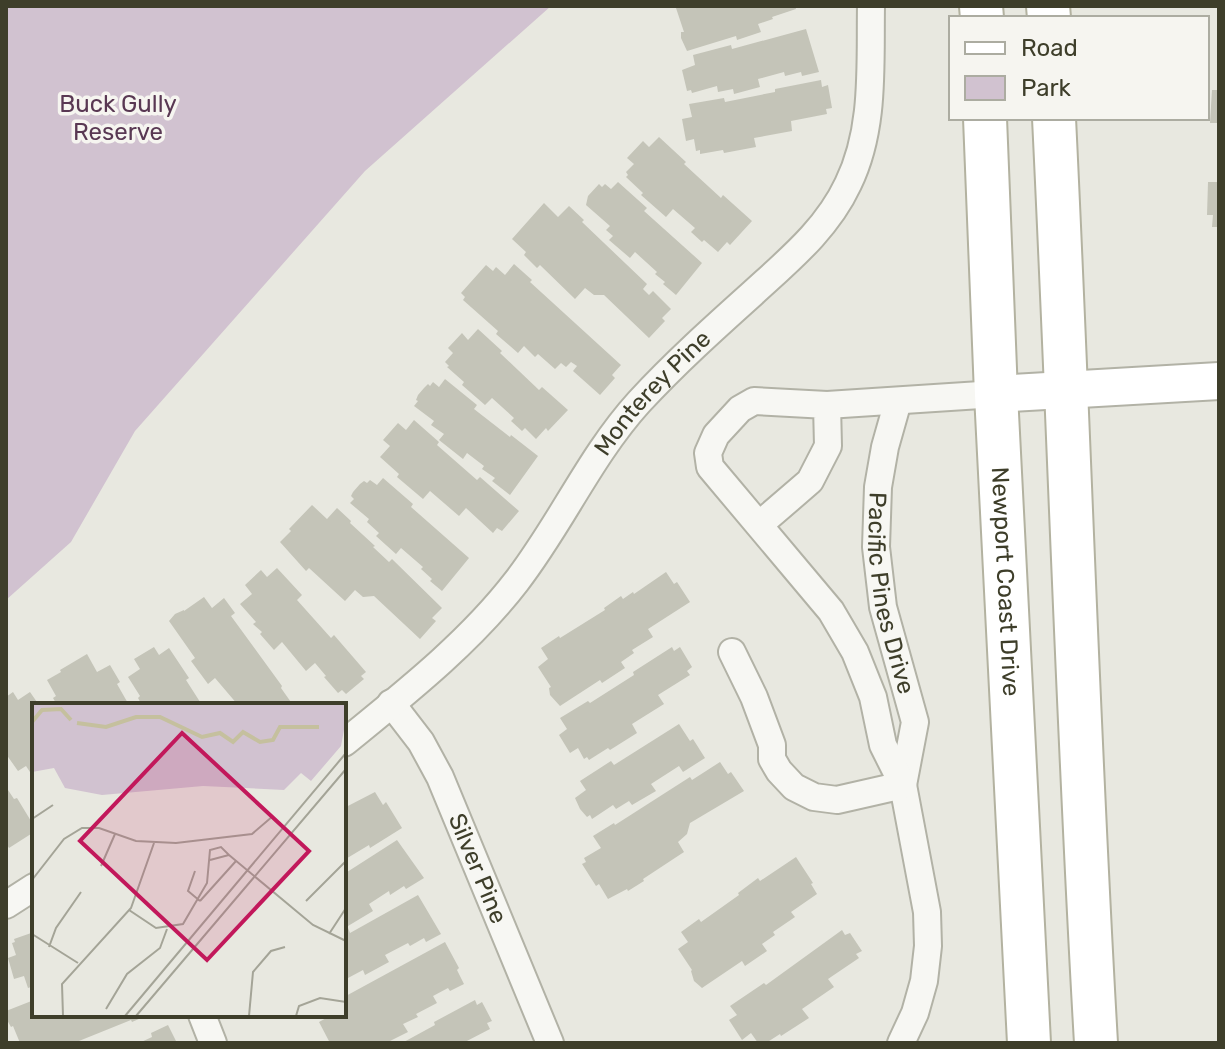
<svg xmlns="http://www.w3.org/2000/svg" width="1225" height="1049" font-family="Rubik,sans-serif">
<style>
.green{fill:#d1c2d0}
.building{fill:#c4c4b8}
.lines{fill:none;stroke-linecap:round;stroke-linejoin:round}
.street-casing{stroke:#b2b2a6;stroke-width:30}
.secondary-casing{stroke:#b2b2a6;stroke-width:40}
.primary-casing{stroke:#b3b2a0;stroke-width:46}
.street{stroke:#f7f7f3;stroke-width:26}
.secondary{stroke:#fff;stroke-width:36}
.primary{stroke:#fff;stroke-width:42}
.labels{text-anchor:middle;stroke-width:7;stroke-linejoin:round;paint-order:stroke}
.park-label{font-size:24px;fill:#593853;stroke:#f6f5f0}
.street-label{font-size:24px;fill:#3e3e2a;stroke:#f6f5f0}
.inset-river{fill:none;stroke:#c5c09e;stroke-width:4}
.inset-road{fill:none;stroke:#a4a497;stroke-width:2}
.view{fill:#c2185b;fill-opacity:0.15;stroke:#c2185b;stroke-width:4}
.inset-edge{fill:none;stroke:#3e3e2a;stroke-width:4}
</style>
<rect width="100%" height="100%" fill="#e8e8e0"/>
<path class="green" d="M 6,6 L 551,6 L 365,171 L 135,431 L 71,542 L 6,600 Z"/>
<g class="building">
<path d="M 682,6 L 795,6 L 796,9 L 772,17 L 773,19 L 758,24 L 761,32 L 737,40 L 736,36 L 687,51 L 681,38 L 681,32 L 684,32 L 676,8 Z"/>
<path d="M 806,29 L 819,72 L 802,76 L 801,72 L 785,76 L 784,72 L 758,79 L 760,87 L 734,94 L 733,89 L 718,92 L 717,86 L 692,93 L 691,90 L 687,91 L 682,70 L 695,65 L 693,55 L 731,45 L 732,49 Z"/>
<path d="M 821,80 L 822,87 L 828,85 L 832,108 L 826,109 L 827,114 L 791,121 L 792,131 L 754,138 L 756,147 L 724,153 L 723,150 L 700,154 L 700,150 L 696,151 L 694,139 L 686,141 L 682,119 L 692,117 L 689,104 L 724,98 L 725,102 L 775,92 L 775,89 Z"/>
<path d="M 1212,90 L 1219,90 L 1219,123 L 1210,123 Z"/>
<path d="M 659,137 L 686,162 L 684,164 L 721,198 L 723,195 L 752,221 L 730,245 L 727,242 L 718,252 L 704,240 L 702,242 L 691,232 L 695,228 L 673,209 L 666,217 L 641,195 L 643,193 L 626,177 L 628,175 L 626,172 L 634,164 L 627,158 L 643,141 L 649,147 Z"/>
<path d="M 618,182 L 647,208 L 644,211 L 702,263 L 676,295 L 663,284 L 665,282 L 655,274 L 657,272 L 635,252 L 630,258 L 609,240 L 613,236 L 606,230 L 610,226 L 586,205 L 588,196 L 599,184 L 602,187 L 605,184 L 611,189 Z"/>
<path d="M 1208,182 L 1219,182 L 1219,227 L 1212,227 L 1213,215 L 1207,215 Z"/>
<path d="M 544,203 L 558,217 L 569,206 L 584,220 L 582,222 L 647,284 L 643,289 L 649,295 L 653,291 L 671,309 L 662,318 L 665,321 L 649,338 L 604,295 L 594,295 L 585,288 L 575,299 L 540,265 L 537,268 L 524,255 L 526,252 L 512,239 Z"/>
<path d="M 514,264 L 532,280 L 530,282 L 621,365 L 612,375 L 615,378 L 600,395 L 573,371 L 577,366 L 571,362 L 566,367 L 561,363 L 555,369 L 538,354 L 535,357 L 524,346 L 518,353 L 496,334 L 498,331 L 463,300 L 465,297 L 461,293 L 486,265 L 493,271 L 496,267 L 505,275 Z"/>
<path d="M 478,329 L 502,351 L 500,353 L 539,390 L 542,387 L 568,410 L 548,431 L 546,428 L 536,439 L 525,428 L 522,431 L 511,421 L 514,418 L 492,398 L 485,405 L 462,385 L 464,382 L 447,367 L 449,366 L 445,362 L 453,353 L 448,348 L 462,333 L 468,340 Z"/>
<path d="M 445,379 L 477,405 L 474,409 L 510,437 L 511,435 L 538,456 L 510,495 L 492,481 L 495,478 L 482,469 L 484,466 L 467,453 L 463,459 L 439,440 L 444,434 L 431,425 L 434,421 L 414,406 L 418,401 L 416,400 L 418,395 L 424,388 L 428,384 L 430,386 L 433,382 L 439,387 Z"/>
<path d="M 414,420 L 439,442 L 437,445 L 477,480 L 480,477 L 519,511 L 502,531 L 497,528 L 493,533 L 466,508 L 459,516 L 430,491 L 423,499 L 397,477 L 399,474 L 380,457 L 390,446 L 383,440 L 398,423 L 406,430 Z"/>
<path d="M 383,478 L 413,504 L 411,507 L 469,558 L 442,591 L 430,581 L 432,579 L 421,569 L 423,567 L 401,548 L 396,554 L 376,536 L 379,533 L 367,522 L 369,519 L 350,503 L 354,499 L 351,496 L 353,492 L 360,484 L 364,481 L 367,483 L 370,480 L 377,485 Z"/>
<path d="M 312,505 L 327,519 L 337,508 L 351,521 L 350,523 L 375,546 L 373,547 L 389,562 L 392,559 L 442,608 L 432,618 L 436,621 L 420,639 L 374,596 L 363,597 L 355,590 L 345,601 L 309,568 L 306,571 L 280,542 L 291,531 L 289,529 Z"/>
<path d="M 277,568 L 302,595 L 297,600 L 331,638 L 334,635 L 366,672 L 361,676 L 364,679 L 346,694 L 342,690 L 338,693 L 324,677 L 326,676 L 315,663 L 306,671 L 282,642 L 274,650 L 260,634 L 262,632 L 253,624 L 256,622 L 240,604 L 252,594 L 245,585 L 261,570 L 267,577 Z"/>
<path d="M 666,572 L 674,584 L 677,582 L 690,602 L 648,629 L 653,637 L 632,650 L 634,653 L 621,662 L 625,668 L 602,683 L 600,680 L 560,706 L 550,695 L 549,688 L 551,687 L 538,667 L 548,659 L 541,648 L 559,636 L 560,638 L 605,610 L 604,608 L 621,596 L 623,599 L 633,592 L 634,594 Z"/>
<path d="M 204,597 L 212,608 L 224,598 L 235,613 L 231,616 L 282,686 L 281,688 L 293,705 L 250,705 L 248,703 L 245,705 L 238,705 L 215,678 L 208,684 L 191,661 L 195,658 L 169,621 L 175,614 L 184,610 L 184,611 Z"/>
<path d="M 154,647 L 159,655 L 169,648 L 189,678 L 186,680 L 202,705 L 142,705 L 138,698 L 140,696 L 128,677 L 140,669 L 134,659 Z"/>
<path d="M 672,647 L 674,651 L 680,647 L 692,667 L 687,671 L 690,675 L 658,695 L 664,704 L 632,724 L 637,733 L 610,750 L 608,748 L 589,760 L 587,757 L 584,759 L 578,748 L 570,753 L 559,735 L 567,729 L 560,718 L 588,701 L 590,703 L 634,675 L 633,672 Z"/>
<path d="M 87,654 L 97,672 L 110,665 L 120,682 L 117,684 L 129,705 L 57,705 L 53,698 L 56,696 L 47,680 L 61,672 L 60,670 Z"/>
<path d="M 13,692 L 18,700 L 30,692 L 39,705 L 34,705 L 34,778 L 26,766 L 18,771 L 6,754 L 6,697 Z"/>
<path d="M 679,724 L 690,741 L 693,739 L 705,758 L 683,772 L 679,766 L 651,784 L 656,791 L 632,805 L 629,801 L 616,809 L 613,805 L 592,819 L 590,815 L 587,817 L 580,809 L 575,798 L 586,790 L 580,781 L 611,761 L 614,765 Z"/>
<path d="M 720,762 L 728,774 L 731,772 L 744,791 L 690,823 L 687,834 L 678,842 L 684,852 L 643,879 L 644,881 L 628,891 L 627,889 L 608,899 L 599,884 L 596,886 L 582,864 L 586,862 L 584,858 L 601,848 L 593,836 L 614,823 L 615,825 L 690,777 L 692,780 Z"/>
<path d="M 6,787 L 14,799 L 17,798 L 34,826 L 34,832 L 9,848 L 6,843 Z"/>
<path d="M 375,792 L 383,805 L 386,802 L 402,828 L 370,848 L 369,845 L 344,860 L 344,812 L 346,811 L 344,808 Z"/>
<path d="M 397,840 L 424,878 L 406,889 L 404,886 L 390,895 L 389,891 L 369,904 L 373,911 L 348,926 L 344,919 L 344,874 Z"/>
<path d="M 796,857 L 813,883 L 811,884 L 817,894 L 791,912 L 795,917 L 773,932 L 775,935 L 762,944 L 767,951 L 745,966 L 742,961 L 702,988 L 694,981 L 691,971 L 692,970 L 678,949 L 688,942 L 681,932 L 699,919 L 701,922 L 739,895 L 738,893 L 758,878 L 760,881 Z"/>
<path d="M 418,895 L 441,934 L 426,942 L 424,938 L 410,946 L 408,943 L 385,955 L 389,962 L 365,975 L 363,970 L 348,978 L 345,973 L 344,974 L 344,930 L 348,928 L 350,933 Z"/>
<path d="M 842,930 L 845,935 L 850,933 L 862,951 L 856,954 L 859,958 L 828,979 L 834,987 L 802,1009 L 809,1018 L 781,1036 L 780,1034 L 766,1043 L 758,1043 L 751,1033 L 742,1040 L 729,1020 L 737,1015 L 730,1006 L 764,983 L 766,985 Z"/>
<path d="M 34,932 L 34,986 L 28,988 L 24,976 L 14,979 L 8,958 L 16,955 L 12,943 L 15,942 L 14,939 Z"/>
<path d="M 445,942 L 459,968 L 457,970 L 464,984 L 450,991 L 448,988 L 433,996 L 437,1003 L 416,1014 L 418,1017 L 403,1024 L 408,1032 L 386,1043 L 330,1043 L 319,1022 L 330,1016 L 330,1015 L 344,1015 L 344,997 Z"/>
<path d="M 34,1000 L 34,1015 L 148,1015 L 132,1022 L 131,1020 L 74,1043 L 20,1043 L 13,1026 L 11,1027 L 7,1020 L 6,1011 Z"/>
<path d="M 475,1000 L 477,1005 L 482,1002 L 492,1021 L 487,1023 L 490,1029 L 463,1043 L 402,1043 L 435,1025 L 434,1022 Z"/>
<path d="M 168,1025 L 177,1043 L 139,1043 L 152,1037 L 151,1033 Z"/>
</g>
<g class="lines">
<defs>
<g id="street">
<path id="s1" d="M 898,401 L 885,447 L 878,487 L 876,547 L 883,607 L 915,722 L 903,785"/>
<path d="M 827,405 L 996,394"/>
<path d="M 759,525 L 810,481 L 828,446 L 827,405 L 754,401 L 740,409 L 716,435 L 708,453 L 710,467 L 831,611 L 855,652 L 873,697 L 883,745 L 903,785 L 927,912 L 928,946 L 924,981 L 915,1013 L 901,1043"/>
<path d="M 732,652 L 754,697 L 772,745 L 772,759 L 779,771 L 794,787 L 814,797 L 837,800 L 903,785"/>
<path id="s2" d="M 391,703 L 421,742 L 440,777 L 550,1043"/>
<path id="s3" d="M 344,743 C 404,694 469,643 516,582 C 561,524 590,456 639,402 C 675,363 714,328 753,293 C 789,260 827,229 848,184 C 875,129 870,66 871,6"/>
<path d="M 6,905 L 34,887"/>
<path d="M 202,1015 L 213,1043"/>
</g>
<path id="secondary" d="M 996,394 L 1219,381"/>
<g id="primary">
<path d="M 981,6 L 982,18"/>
<path d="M 1048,6 L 1049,18"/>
<path id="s4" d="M 985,118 L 996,394 L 1029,1043"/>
<path d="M 1054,118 C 1069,426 1078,735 1096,1043"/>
</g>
</defs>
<use href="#street" class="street-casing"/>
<use href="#secondary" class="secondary-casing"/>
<use href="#primary" class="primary-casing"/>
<use href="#street" class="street"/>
<use href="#secondary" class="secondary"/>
<use href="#primary" class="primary"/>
</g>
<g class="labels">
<g class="park-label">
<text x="118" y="112">Buck Gully<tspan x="118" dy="28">Reserve</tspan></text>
</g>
<g class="street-label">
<text dy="8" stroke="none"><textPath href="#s3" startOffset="470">Monterey Pine</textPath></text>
<text dy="8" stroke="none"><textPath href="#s4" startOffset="464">Newport Coast Drive</textPath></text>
<text dy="8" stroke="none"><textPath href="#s1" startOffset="196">Pacific Pines Drive</textPath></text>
<text dy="8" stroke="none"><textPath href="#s2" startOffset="188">Silver Pine</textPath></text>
</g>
</g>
<g transform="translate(32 703)">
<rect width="314" height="314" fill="#e8e8e0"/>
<path d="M 0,1 L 314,1 L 314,16 L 309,43 L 279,78 L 269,70 L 252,87 L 171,83 L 70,92 L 33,85 L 22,65 L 0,69 Z" fill="#d1c2d0"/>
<path class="inset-river" d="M 0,19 L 10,7 L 29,6 L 39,17M 45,20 L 74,24 L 104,14 L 128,14 L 170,34 L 188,30 L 201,39 L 211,29 L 228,39 L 241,37 L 248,24 L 287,24"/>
<path class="inset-road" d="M 0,116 L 21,102M 197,152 L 281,222 L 314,238M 69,163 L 83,131M 163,168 L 156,188 L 168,198M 0,177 L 32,136 L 50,125 L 67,125 L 104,138 L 144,140 L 220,131 L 241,113M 168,198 L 204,158M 274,198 L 314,158M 97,207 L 124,225 L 151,221 L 175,180 L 178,147 L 189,144 L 197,152 L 178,157M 0,231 L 46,260M 297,231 L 314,205M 17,244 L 24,225 L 49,189M 74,306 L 95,271 L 128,245 L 135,226M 31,313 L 30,281 L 99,205 L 122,140M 93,313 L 314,50M 104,313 L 314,66M 217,313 L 221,269 L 239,248 L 253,244M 264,313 L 267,303 L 288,295 L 314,299"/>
<path class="view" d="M 150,30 L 277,148 L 175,257 L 48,138 Z"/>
<rect width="314" height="314" class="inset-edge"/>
</g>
<rect width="1225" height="1049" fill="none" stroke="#3e3e2a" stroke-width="16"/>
<rect x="949" y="16" width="260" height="104" fill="#f6f5f0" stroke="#acaca1" stroke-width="2"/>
<rect x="965" y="42" width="40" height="12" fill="#ffffff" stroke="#acaca1" stroke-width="2"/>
<text x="1021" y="56" font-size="24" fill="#3e3e2a">Road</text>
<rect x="965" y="76" width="40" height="24" fill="#d1c2d0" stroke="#acaca1" stroke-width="2"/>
<text x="1021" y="96" font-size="24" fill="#3e3e2a">Park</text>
</svg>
